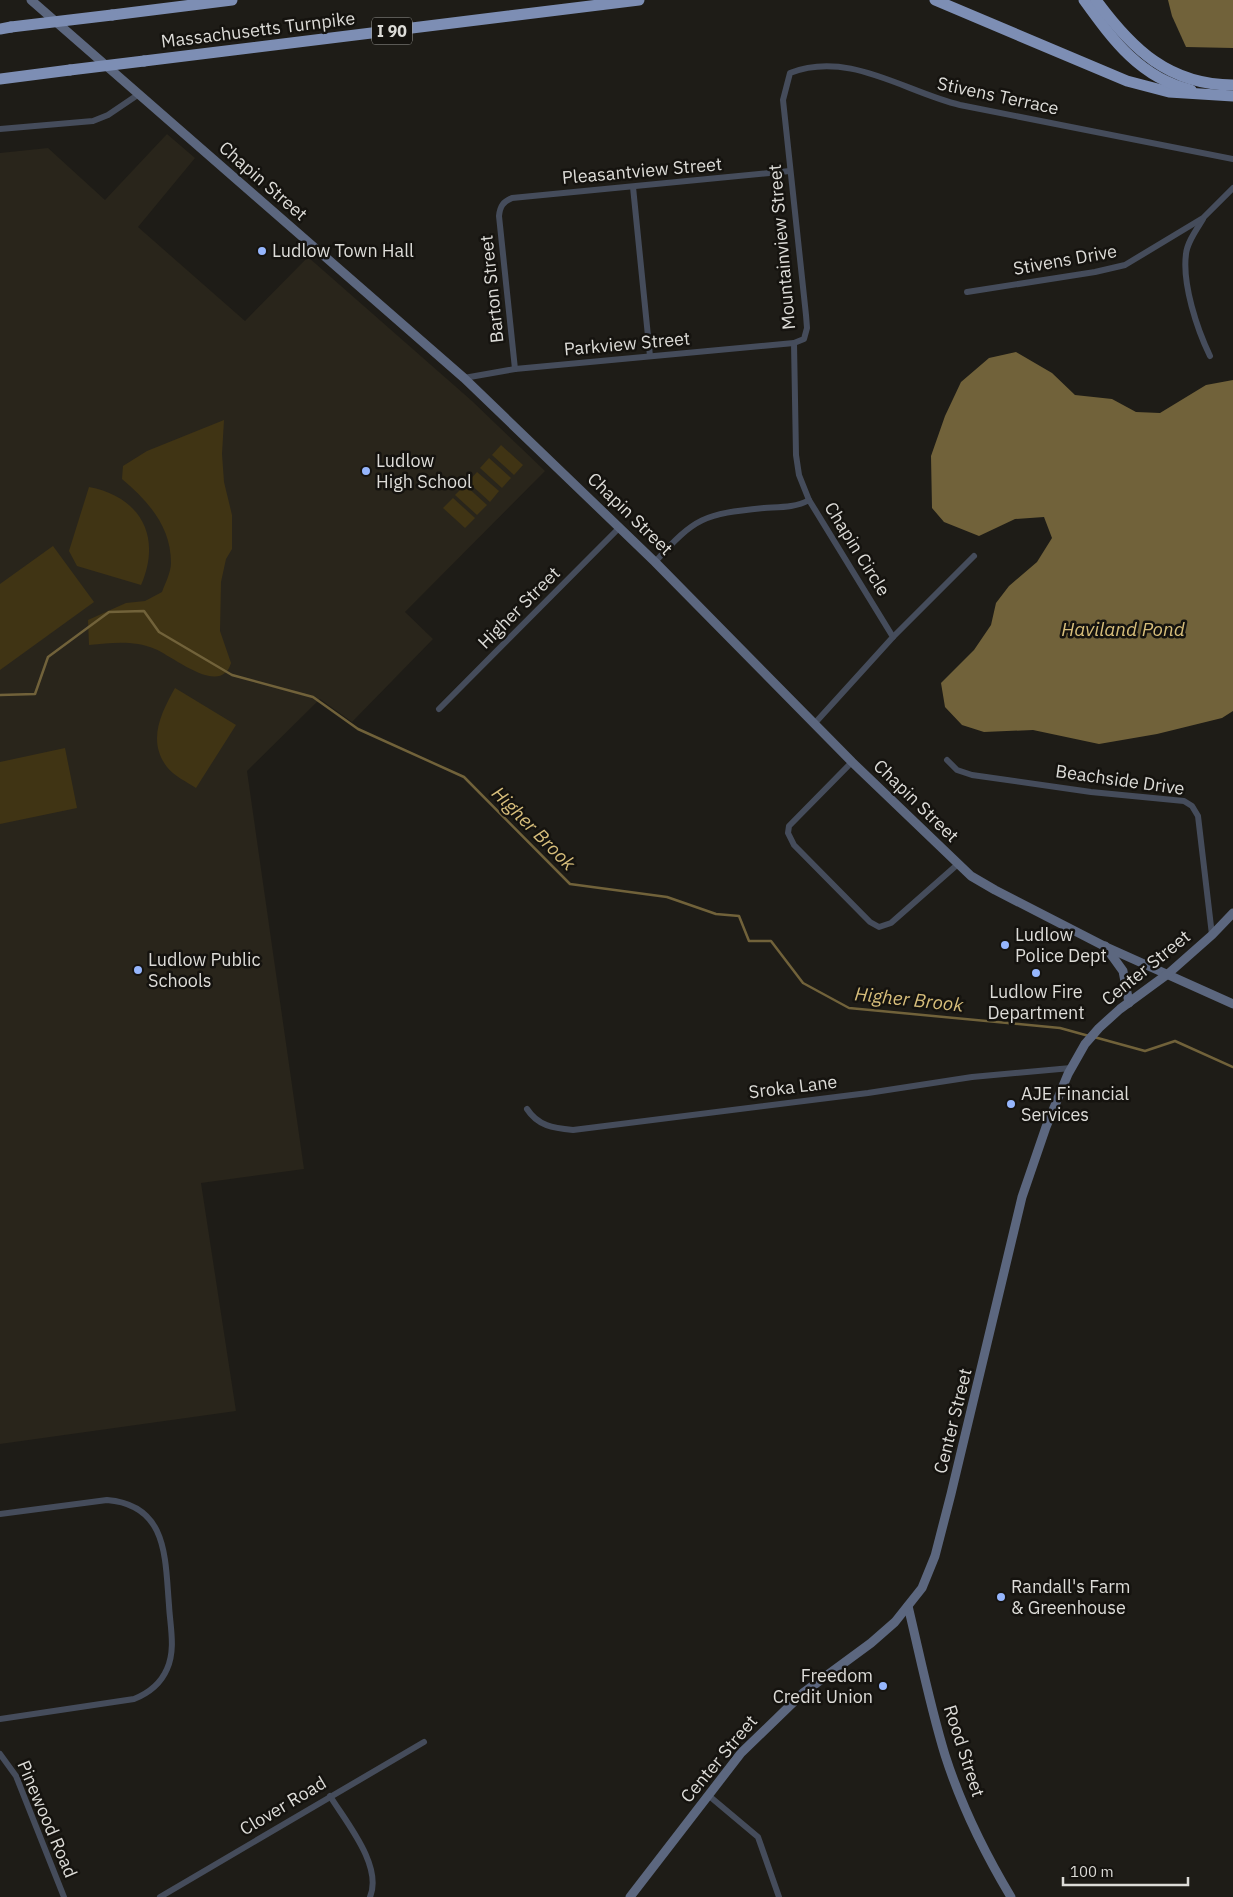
<svg xmlns="http://www.w3.org/2000/svg" width="1233" height="1897" font-family="'IBM Plex Sans',sans-serif">
<style>
.built{fill:#29251b}
.green{fill:#403414}
.water{fill:#71623a}
.lines{fill:none;stroke-linecap:round;stroke-linejoin:round}
.stream{stroke:#71623a;stroke-width:2.5}
.minor{stroke:#454c5b;stroke-width:6}
.secondary{stroke:#5c677f;stroke-width:9}
.motorway{stroke:#7d8eb4;stroke-width:11}
.motorway-bridge{stroke:#7d8eb4;stroke-width:11}
.poi-dot{fill:#96b6fd;stroke:#15130f;stroke-width:2}
.labels{text-anchor:middle;stroke-width:5;stroke-linejoin:round;paint-order:stroke}
.shield{fill:#15130f;stroke:#a1a09c;stroke-width:1}
.shield-label{font-size:16px;font-weight:bold;fill:#dddcd8}
.street-label{font-size:18px;fill:#dddcd8;stroke:#15130f}
.poi-label{font-size:18px;fill:#dddcd8;stroke:#15130f;text-anchor:start}
.water-label{font-size:19px;font-style:italic;fill:#d7be7b;stroke:#15130f}
</style>
<rect width="100%" height="100%" fill="#1e1c17"/>
<path class="built" d="M 167,134 L 195,158 L 138,227 L 245,321 L 308,257 L 472,401 L 545,471 L 405,612 L 433,639 L 352,722 L 320,699 L 247,771 L 304,1169 L 201,1183 L 236,1411 L 0,1444 L 0,153 L 48,148 L 105,200 Z"/>
<g class="green">
<path d="M 224,420 L 222,454 L 224,482 L 232,515 L 232,549 L 226,559 L 221,582 L 220,631 L 231,663 C 230,666 228,671 225,673 C 209,687 170,655 155,649 C 133,640 112,643 89,645 L 88,620 L 126,603 L 145,601 L 162,592 C 165,584 171,572 171,563 C 171,526 148,501 122,479 L 123,466 L 147,451 Z"/>
<path d="M 501,445 L 523,465 L 514,475 L 492,455 Z"/>
<path d="M 489,458 L 511,478 L 502,488 L 480,468 Z"/>
<path d="M 477,472 L 499,491 L 490,502 L 468,482 Z"/>
<path d="M 465,485 L 487,505 L 477,515 L 455,495 Z"/>
<path d="M 89,487 C 141,497 162,537 141,585 L 77,566 L 69,551 Z"/>
<path d="M 453,498 L 475,518 L 465,528 L 443,508 Z"/>
<path d="M 53,546 L 94,602 L 0,670 L 0,584 Z"/>
<path d="M 175,688 L 236,725 L 196,788 C 187,782 174,776 167,767 C 147,741 161,713 175,688 Z"/>
<path d="M 65,748 L 77,808 L 0,824 L 0,762 Z"/>
</g>
<g class="water">
<path d="M 1168,0 L 1233,0 L 1233,48 L 1186,47 L 1172,16 Z"/>
<path d="M 1016,352 L 1052,373 L 1075,395 L 1112,399 L 1136,412 L 1160,413 L 1206,385 L 1233,380 L 1233,711 L 1222,718 L 1157,734 L 1099,744 L 1033,730 L 984,732 L 962,725 L 945,707 L 941,683 L 974,650 L 991,625 L 996,603 L 1009,586 L 1037,562 L 1052,538 L 1044,517 L 1015,519 L 979,536 L 944,522 L 932,508 L 931,456 L 945,416 L 961,382 L 989,358 Z"/>
</g>
<g class="lines">
<g class="stream">
<path d="M 0,695 L 35,694 L 48,657 L 109,612 L 144,611 L 159,632 L 232,675 L 313,697 L 358,729 L 464,777 L 570,884 L 667,897 L 716,914 L 739,916 L 749,941 L 771,941 L 803,983 L 849,1008 L 1060,1028 L 1089,1036"/>
<path d="M 1094,1037 L 1145,1051 L 1175,1041 L 1233,1067"/>
</g>
<g class="minor">
<path d="M 0,129 L 93,121 L 108,115 L 139,94"/>
<path d="M 633,187 L 650,356"/>
<path d="M 1203,219 C 1197,229 1187,242 1186,254 C 1182,284 1197,329 1210,356"/>
<path d="M 967,292 L 1095,272 L 1125,265 L 1203,218 L 1233,188"/>
<path d="M 794,343 L 796,455 L 799,475 L 809,500"/>
<path d="M 515,369 L 499,216 C 500,206 503,202 512,198 L 790,171"/>
<path d="M 464,378 L 515,369 L 794,343 L 804,339 L 807,328 L 806,315 L 783,100 L 790,73 C 849,50 905,92 960,105 L 1233,159"/>
<path d="M 655,562 C 695,517 704,514 764,508 C 779,507 795,508 809,500 L 893,637 L 815,723"/>
<path d="M 893,637 L 974,556"/>
<path d="M 439,709 L 620,527"/>
<path d="M 947,760 L 957,770 L 972,775 L 1091,792 L 1184,801 L 1192,806 L 1198,816 L 1212,935"/>
<path d="M 852,762 L 789,826 L 788,833 L 794,845 L 870,922 L 879,927 L 891,923 L 958,864"/>
<path d="M 527,1109 C 538,1126 553,1128 573,1130 L 868,1093 L 972,1077 L 1071,1068"/>
<path d="M 0,1514 L 107,1500 C 168,1505 165,1558 169,1605 C 170,1626 176,1649 167,1669 C 161,1683 149,1693 134,1699 L 0,1719"/>
<path d="M 0,1754 L 16,1776 L 64,1897"/>
<path d="M 708,1795 L 758,1837 L 779,1897"/>
<path d="M 330,1796 C 346,1822 383,1866 370,1897"/>
<path d="M 160,1897 L 424,1742"/>
</g>
<g class="secondary">
<path d="M 31,0 L 464,378 L 655,562 L 852,762 L 971,876 L 995,890 L 1104,946 L 1233,1004"/>
<path d="M 1105,946 L 1123,971 L 1129,1003"/>
<path d="M 908,1606 C 920,1656 930,1706 945,1755 C 961,1805 984,1852 1011,1897"/>
<path d="M 630,1897 L 741,1753 L 803,1693 L 871,1643 L 895,1622 L 922,1588 L 935,1556 L 951,1494 L 1022,1197 L 1046,1127 L 1068,1074 L 1085,1044 L 1099,1028 L 1120,1009 L 1169,973 L 1212,935 L 1233,913"/>
</g>
<g class="motorway">
<path d="M 935,0 L 1127,81 L 1169,92 L 1233,96"/>
<path d="M 1084,0 C 1113,40 1140,78 1191,90"/>
<path d="M 1096,0 C 1132,49 1169,85 1233,85"/>
<path d="M 112,15 L 232,0"/>
<path d="M 0,29 L 11,27"/>
<path d="M 144,61 L 639,0"/>
<path d="M 0,79 L 70,70"/>
</g>
<g class="motorway-bridge">
<path d="M 11,27 L 112,15"/>
<path d="M 70,70 L 144,61"/>
</g>
</g>
<g class="poi-dot">
<circle cx="262" cy="251" r="5"/>
<circle cx="366" cy="471" r="5"/>
<circle cx="1005" cy="945" r="5"/>
<circle cx="138" cy="970" r="5"/>
<circle cx="1036" cy="973" r="5"/>
<circle cx="1011" cy="1104" r="5"/>
<circle cx="1001" cy="1597" r="5"/>
<circle cx="883" cy="1686" r="5"/>
</g>
<g class="labels">
<rect class="shield" x="372" y="17.5" width="40" height="27" rx="4"/>
<g class="shield-label">
<text x="392" y="37">I 90</text>
</g>
<g class="street-label">
<text transform="translate(258 30) rotate(-7)" y="6">Massachusetts Turnpike</text>
<text transform="translate(998 96) rotate(12)" y="6">Stivens Terrace</text>
<text transform="translate(642 171) rotate(-5)" y="6">Pleasantview Street</text>
<text transform="translate(263 181) rotate(41)" y="6">Chapin Street</text>
<text transform="translate(782 247) rotate(-95)" y="6">Mountainview Street</text>
<text transform="translate(1065 260) rotate(-10)" y="6">Stivens Drive</text>
<text transform="translate(492 289) rotate(-96)" y="6">Barton Street</text>
<text transform="translate(627 344) rotate(-5)" y="6">Parkview Street</text>
<text transform="translate(630 514) rotate(44)" y="6">Chapin Street</text>
<text transform="translate(857 549) rotate(58)" y="6">Chapin Circle</text>
<text transform="translate(519 608) rotate(-45)" y="6">Higher Street</text>
<text transform="translate(1120 780) rotate(8)" y="6">Beachside Drive</text>
<text transform="translate(916 801) rotate(44)" y="6">Chapin Street</text>
<text transform="translate(1146 968) rotate(-39)" y="6">Center Street</text>
<text transform="translate(793 1087) rotate(-7)" y="6">Sroka Lane</text>
<text transform="translate(953 1421) rotate(-76)" y="6">Center Street</text>
<text transform="translate(964 1751) rotate(72)" y="6">Rood Street</text>
<text transform="translate(719 1759) rotate(-50)" y="6">Center Street</text>
<text transform="translate(283 1806) rotate(-31)" y="6">Clover Road</text>
<text transform="translate(47 1819) rotate(67)" y="6">Pinewood Road</text>
</g>
<g class="poi-label">
<text x="272" y="257">Ludlow Town Hall</text>
<text x="376" y="467">Ludlow<tspan x="376" dy="21">High School</tspan></text>
<text x="1015" y="941">Ludlow<tspan x="1015" dy="21">Police Dept</tspan></text>
<text x="148" y="966">Ludlow Public<tspan x="148" dy="21">Schools</tspan></text>
<text x="1036" y="998" text-anchor="middle">Ludlow Fire<tspan x="1036" dy="21">Department</tspan></text>
<text x="1021" y="1100">AJE Financial<tspan x="1021" dy="21">Services</tspan></text>
<text x="1011" y="1593">Randall's Farm<tspan x="1011" dy="21">&amp; Greenhouse</tspan></text>
<text x="873" y="1682" text-anchor="end">Freedom<tspan x="873" dy="21">Credit Union</tspan></text>
</g>
<g class="water-label">
<text x="1123" y="636">Haviland Pond</text>
<text transform="translate(534 828) rotate(45)" y="7">Higher Brook</text>
<text transform="translate(909 999) rotate(6)" y="7">Higher Brook</text>
</g>
</g>
<path d="M1063 1877v8h125v-8" fill="none" stroke="#dddcd8" stroke-width="2.5"/>
<text x="1070" y="1877" font-size="15" fill="#dddcd8" stroke="#15130f" stroke-width="4" paint-order="stroke">100 m</text>
</svg>
